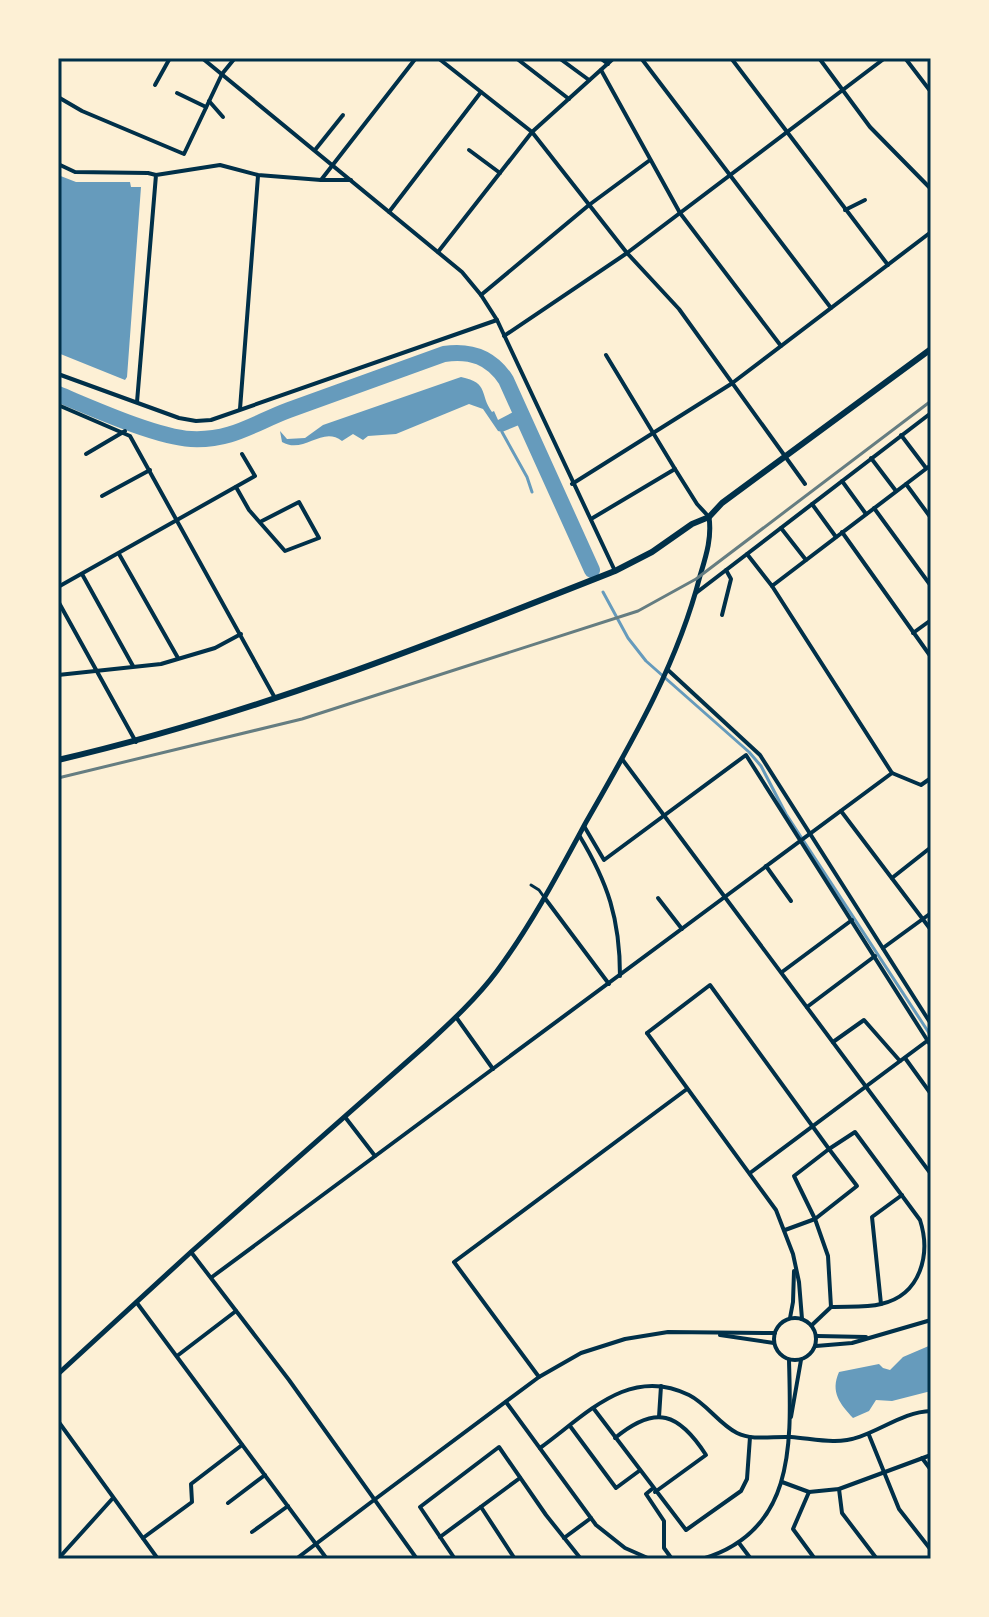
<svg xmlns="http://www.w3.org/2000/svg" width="989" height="1617" font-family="Roboto,sans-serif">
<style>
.water{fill:#669bbc}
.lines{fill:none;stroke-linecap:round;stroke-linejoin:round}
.stream{stroke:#669bbc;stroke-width:3}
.river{stroke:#669bbc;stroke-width:16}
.pedestrian{stroke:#003049;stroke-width:3}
.minor{stroke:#003049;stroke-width:4}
.tertiary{stroke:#003049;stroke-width:4}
.secondary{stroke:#003049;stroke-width:5}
.trunk{stroke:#003049;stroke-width:6}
.rail{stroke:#657d81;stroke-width:3}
.neatline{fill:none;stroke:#003049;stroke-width:3}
</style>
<rect width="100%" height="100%" fill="#fdf0d5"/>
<g class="water">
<path d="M 58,175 L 76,182 L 130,182 L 131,187 L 141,187 L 127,377 L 125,380 L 58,353 Z"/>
<path d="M 461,377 C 490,383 479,395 492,412 L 494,411 L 498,420 L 515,411 L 519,425 L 502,432 L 498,431 L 483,409 L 469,404 L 396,434 L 368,436 L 363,440 L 353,434 L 342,441 C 322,425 304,455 282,442 L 280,431 L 287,439 L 305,438 L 323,425 Z"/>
<path d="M 931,1345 L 931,1391 L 892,1401 L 876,1400 L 869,1411 L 853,1418 C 840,1404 830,1392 839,1372 L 879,1364 L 883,1368 L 890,1370 L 903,1357 Z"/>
</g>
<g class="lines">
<g class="stream">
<path d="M 502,432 L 527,477 L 532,492"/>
<path d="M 603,592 L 628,638 L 646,661 L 749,752 L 761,766 L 786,814 L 931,1036"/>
</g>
<path class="river" d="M 58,394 C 92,408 156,437 191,439 C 232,441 254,423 289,410 C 341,391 393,372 444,354 C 471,350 491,357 506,380 L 592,570"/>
<path class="pedestrian" d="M 531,885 L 539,890 L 544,897"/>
<g class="minor">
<path d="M 202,58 L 462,272 L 481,295 L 497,320"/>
<path d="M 438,58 L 532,132 L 627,253 L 679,309 L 805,484"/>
<path d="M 516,58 L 569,99"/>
<path d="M 559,58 L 589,80"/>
<path d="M 600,58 L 608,64"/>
<path d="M 641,58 L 831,308"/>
<path d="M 731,58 L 888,265"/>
<path d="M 819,58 L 870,127 L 931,189"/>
<path d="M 905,58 L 931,92"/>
<path d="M 111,59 L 112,58"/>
<path d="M 601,70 L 680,213 L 781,346"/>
<path d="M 155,85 L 170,58"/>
<path d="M 177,93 L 206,107"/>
<path d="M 58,97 L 82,111 L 184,154 L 222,74 L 235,58"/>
<path d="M 209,101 L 223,117"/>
<path d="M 315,150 L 343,115"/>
<path d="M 469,150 L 500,173"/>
<path d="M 58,164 L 75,172 L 148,173 L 156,175"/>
<path d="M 321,180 L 416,58"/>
<path d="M 845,210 L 865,200"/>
<path d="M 389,212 L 481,92"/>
<path d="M 438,252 L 532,132 L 614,58"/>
<path d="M 481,295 L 589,205 L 650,160"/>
<path d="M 504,336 L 627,253 L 885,58"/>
<path d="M 606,355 L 675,469 L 697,504 L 709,517"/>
<path d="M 137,402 L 156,175 L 220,165 L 258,175 L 321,180 L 351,180"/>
<path d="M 58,405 L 130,436 L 275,698"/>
<path d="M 240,409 L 258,176"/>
<path d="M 901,435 L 926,468"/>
<path d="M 86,454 L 125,431"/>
<path d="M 871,458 L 896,491"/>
<path d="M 842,481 L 866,514"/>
<path d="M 572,484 L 731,384 L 931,232"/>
<path d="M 236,487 L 249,510 L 285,551 L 319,538 L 299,502 L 260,522"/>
<path d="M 102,496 L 150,470"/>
<path d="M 812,504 L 836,537"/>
<path d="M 874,508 L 931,586"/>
<path d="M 591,519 L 675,469"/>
<path d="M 781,528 L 806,560"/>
<path d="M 119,554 L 178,658"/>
<path d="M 747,554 L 772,586 L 931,465"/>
<path d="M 82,574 L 133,666"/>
<path d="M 58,587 L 255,476 L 242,454"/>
<path d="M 696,593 L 931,413"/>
<path d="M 58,601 L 136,742"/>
<path d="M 722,615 L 731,579 L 726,570"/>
<path d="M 913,633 L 931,620"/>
<path d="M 668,670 L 760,755 L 931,1024"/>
<path d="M 58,675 L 161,664 L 215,648 L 241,634"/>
<path d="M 622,759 L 931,1174"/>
<path d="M 841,811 L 931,930"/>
<path d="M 584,826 L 604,860 L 746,755 L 931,1046"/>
<path d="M 579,835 C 608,883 620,919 620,976"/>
<path d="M 766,866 L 791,901"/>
<path d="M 892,878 L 930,848"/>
<path d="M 544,897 L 609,984"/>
<path d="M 658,898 L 682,929"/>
<path d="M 883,948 L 931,913"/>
<path d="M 782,972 L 852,920"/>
<path d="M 807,1007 L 875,956"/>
<path d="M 456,1017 L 493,1069"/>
<path d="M 647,1033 L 710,985 L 829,1149 L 855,1132 L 920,1220 C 931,1254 921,1295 881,1304 C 866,1308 847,1306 831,1307 L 828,1256 L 815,1219 L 785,1230"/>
<path d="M 833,1042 L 864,1020 L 900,1061"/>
<path d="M 905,1058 L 931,1094"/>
<path d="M 345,1117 L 375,1156"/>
<path d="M 829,1149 L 857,1186 L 815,1219 L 794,1176 Z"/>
<path d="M 750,1173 L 931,1038"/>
<path d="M 212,1277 L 892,773"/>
<path d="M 137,1303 L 327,1559"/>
<path d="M 881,1304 L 872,1217 L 902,1195"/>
<path d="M 812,1325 L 831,1307"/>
<path d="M 177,1356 L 236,1311"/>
<path d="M 539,1377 L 454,1262 L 687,1089"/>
<path d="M 594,1409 L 686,1530 L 741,1491 L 747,1479 L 750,1437"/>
<path d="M 659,1417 L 661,1386"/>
<path d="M 570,1426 L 616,1488 L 639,1471"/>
<path d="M 869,1435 L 899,1509 L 931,1550"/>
<path d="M 615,1438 C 656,1404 679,1413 706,1455 L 655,1492"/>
<path d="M 540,1448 C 586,1415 629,1365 689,1395 C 707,1404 719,1424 737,1433 C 753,1441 773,1436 791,1437 C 805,1438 819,1441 833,1441 C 870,1442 896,1412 931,1411"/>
<path d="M 922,1458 L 931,1470"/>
<path d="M 782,1482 L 809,1492 L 839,1489 L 931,1455"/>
<path d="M 652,1489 L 646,1494 L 664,1521 L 664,1548 L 672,1559"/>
<path d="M 839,1489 L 842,1513 L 877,1559"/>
<path d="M 809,1492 L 793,1529 L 815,1559"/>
<path d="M 228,1503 L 265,1475"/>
<path d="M 481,1507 L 515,1559"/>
<path d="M 252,1532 L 288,1506"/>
<path d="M 440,1537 L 520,1478"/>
<path d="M 143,1538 L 192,1502 L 191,1484 L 242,1445"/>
<path d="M 564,1538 L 591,1518"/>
<path d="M 739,1543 L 751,1559"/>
<path d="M 58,1559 L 113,1498"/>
<path d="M 296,1559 L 374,1500"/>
<path d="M 455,1559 L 420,1507 L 499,1447 L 546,1515 L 581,1559"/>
</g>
<g class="tertiary">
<path d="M 58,374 L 179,418 L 196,421 L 211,420 L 497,320 L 615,571"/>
<path d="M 906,484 L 931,518"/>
<path d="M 842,532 L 931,657"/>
<path d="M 772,586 L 892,773 L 921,785 L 931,778"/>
<path d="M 647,1033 L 776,1210 L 793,1254 L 799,1282 L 802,1319"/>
<path d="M 191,1252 L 289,1380 L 417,1559"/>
<circle cx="795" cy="1339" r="21"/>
<path d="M 790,1318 L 793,1302 L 794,1271"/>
<path d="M 720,1335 L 774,1343"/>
<path d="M 817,1336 L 866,1337"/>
<path d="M 816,1346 L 852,1343 L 931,1320"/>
<path d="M 506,1402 L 596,1525 L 625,1548 L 650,1559"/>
<path d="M 791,1417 L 801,1360"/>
<path d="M 58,1421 L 158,1559"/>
<path d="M 374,1500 L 539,1377 L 581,1353 L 625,1339 L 668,1332 L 775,1333"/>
<path d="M 702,1559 C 797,1531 791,1441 789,1360"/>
</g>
<path class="secondary" d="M 58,1374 L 191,1252 L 426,1045 C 451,1022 477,998 497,971 C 531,925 558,874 585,824 C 630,745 677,666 700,576 C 706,556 712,538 709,517"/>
<path class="trunk" d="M 58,760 C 249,716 433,643 615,571 L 652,552 L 692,524 L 709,517 L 722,503 L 931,349"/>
<path class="rail" d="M 58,778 L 302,719 L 638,611 L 696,579 L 931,401"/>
</g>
<rect width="989" height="1617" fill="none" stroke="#fdf0d5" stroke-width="120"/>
<rect x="60" y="60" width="869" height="1497" class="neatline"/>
</svg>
